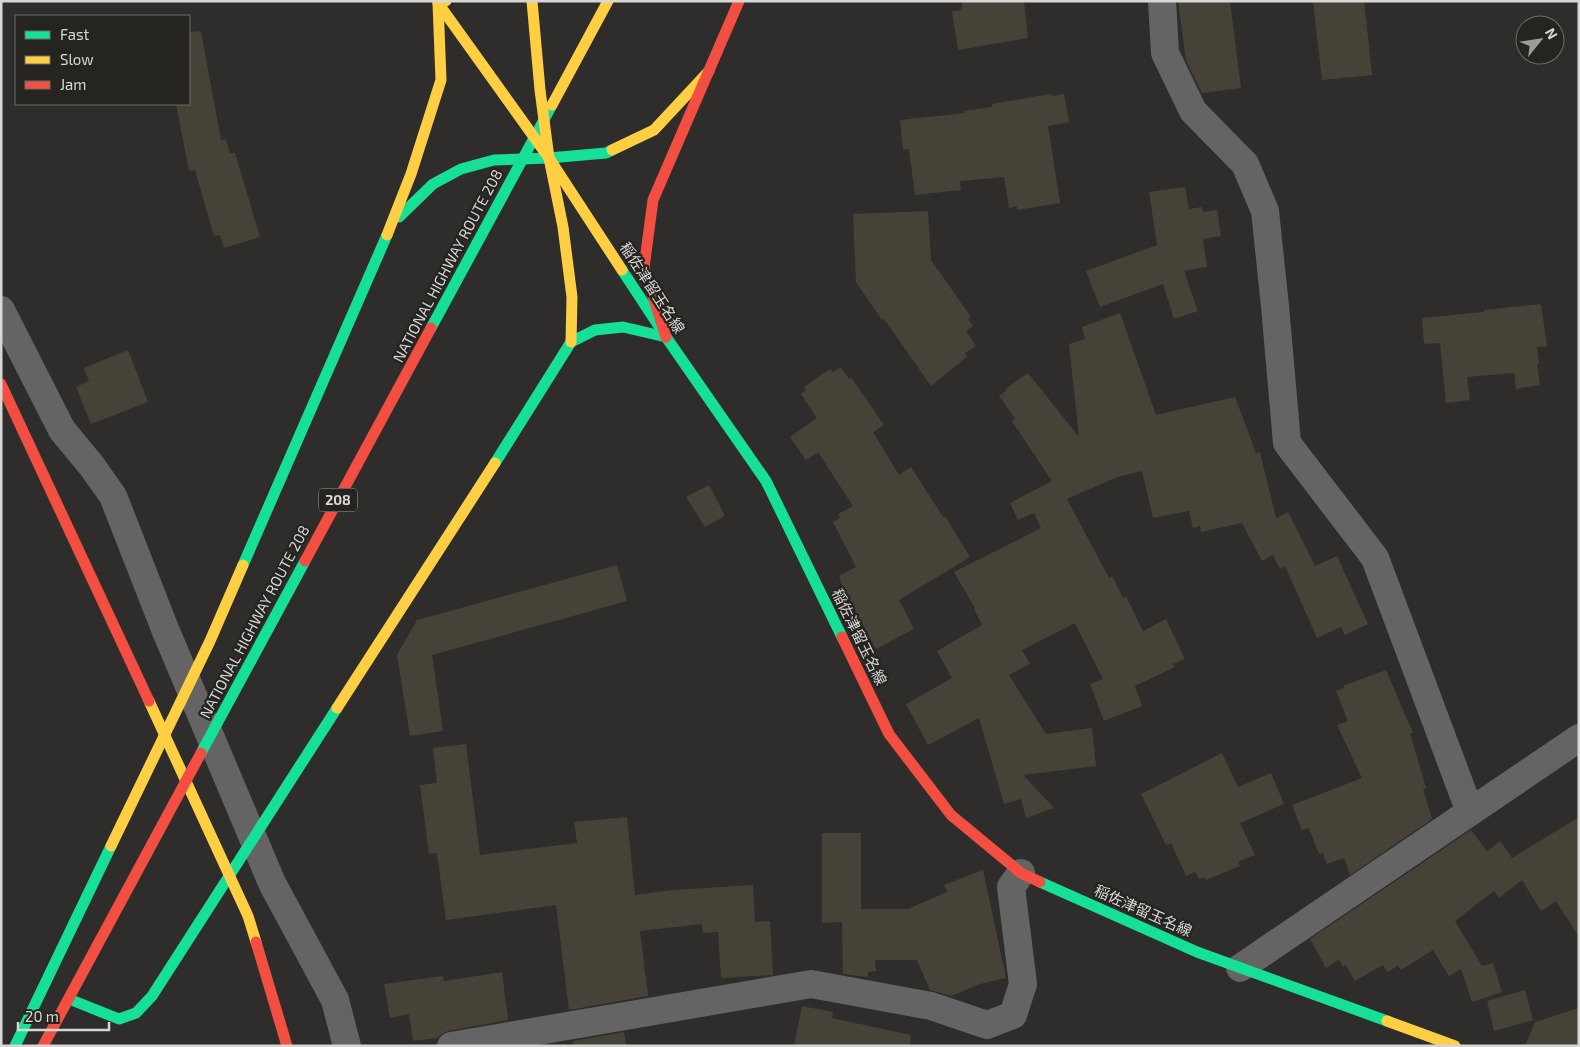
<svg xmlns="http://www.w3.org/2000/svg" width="1580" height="1047" font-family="'Exo 2','Noto Sans JP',sans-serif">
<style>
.building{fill:#474238}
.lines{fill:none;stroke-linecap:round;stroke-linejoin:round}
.street{stroke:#646464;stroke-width:28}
.fast{stroke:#16e098;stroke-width:11}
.slow{stroke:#ffcf43;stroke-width:11}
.jam{stroke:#f24e42;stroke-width:11}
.labels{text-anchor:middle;stroke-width:4.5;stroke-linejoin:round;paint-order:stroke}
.shield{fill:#252421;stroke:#a2a19f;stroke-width:1}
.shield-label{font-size:14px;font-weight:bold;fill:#d7d7d5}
.street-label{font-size:15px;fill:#d7d7d5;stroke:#252421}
</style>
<rect width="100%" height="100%" fill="#2e2d2c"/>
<g class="building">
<path d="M 962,1 L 1024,1 L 1028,38 L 958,50 L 952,11 L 961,10 Z"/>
<path d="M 1178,1 L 1230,1 L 1241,88 L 1202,93 L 1186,60 Z"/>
<path d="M 1313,1 L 1364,1 L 1372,75 L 1322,80 Z"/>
<path d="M 201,31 L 221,140 L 226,139 L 230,153 L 235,153 L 260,237 L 224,248 L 220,235 L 214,236 L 195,170 L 189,171 L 176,104 L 189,104 L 189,32 Z"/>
<path d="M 1051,94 L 1052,96 L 1064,94 L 1069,122 L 1048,126 L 1060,203 L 1017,210 L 1017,206 L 1009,208 L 1004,177 L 960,181 L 961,190 L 915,195 L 909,149 L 903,150 L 900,120 L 965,113 L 964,111 L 992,107 L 992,104 Z"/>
<path d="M 1185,187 L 1189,209 L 1202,207 L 1203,212 L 1217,210 L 1221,236 L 1203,239 L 1207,267 L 1184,271 L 1198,311 L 1174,319 L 1163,284 L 1100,307 L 1086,271 L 1157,245 L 1149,192 Z"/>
<path d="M 928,211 L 931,260 L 971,317 L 968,319 L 973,326 L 966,331 L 976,346 L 965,353 L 967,357 L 931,386 L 884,319 L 882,320 L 856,282 L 853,214 Z"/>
<path d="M 1541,304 L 1547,346 L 1537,347 L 1539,364 L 1537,364 L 1540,385 L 1516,389 L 1514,373 L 1467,377 L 1470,400 L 1446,403 L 1440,343 L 1424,344 L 1422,318 L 1484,312 L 1484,310 Z"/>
<path d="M 1120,313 L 1156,415 L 1235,397 L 1256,453 L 1260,452 L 1276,518 L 1288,512 L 1315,566 L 1337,556 L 1368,624 L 1345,635 L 1341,627 L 1317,638 L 1285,566 L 1280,569 L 1273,555 L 1262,561 L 1242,523 L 1201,532 L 1200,526 L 1193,528 L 1189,511 L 1153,518 L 1142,471 L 1117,477 L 1067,499 L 1109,578 L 1112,576 L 1123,598 L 1126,596 L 1143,631 L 1166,619 L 1185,659 L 1173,664 L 1175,667 L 1135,686 L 1142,706 L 1104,721 L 1090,684 L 1103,679 L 1075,623 L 1022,650 L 1030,664 L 1009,675 L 1046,734 L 1092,728 L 1096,766 L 1023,775 L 1054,808 L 1026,818 L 1021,799 L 1004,804 L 979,718 L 928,745 L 906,704 L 952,678 L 937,651 L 982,625 L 974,609 L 975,608 L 954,572 L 1041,528 L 1034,513 L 1018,520 L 1010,503 L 1052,481 L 1012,421 L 1015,418 L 999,396 L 1007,390 L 1005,389 L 1028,373 L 1079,437 L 1069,344 L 1085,339 L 1082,327 Z"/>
<path d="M 128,350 L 148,402 L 91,424 L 76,387 L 89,381 L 84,368 Z"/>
<path d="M 841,367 L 849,379 L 851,377 L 884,425 L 873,432 L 899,475 L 911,467 L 943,517 L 945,516 L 970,557 L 899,600 L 914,629 L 876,649 L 843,588 L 839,576 L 856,567 L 833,522 L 840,518 L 838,514 L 853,506 L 818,452 L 806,460 L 790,437 L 817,418 L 801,394 L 806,390 L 804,387 L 830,369 L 833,372 Z"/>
<path d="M 709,485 L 725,516 L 705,527 L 686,497 Z"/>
<path d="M 617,565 L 627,601 L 432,655 L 443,731 L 410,736 L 397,655 L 417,620 Z"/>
<path d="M 1386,670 L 1413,733 L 1410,733 L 1426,788 L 1423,789 L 1432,819 L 1350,875 L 1344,858 L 1327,864 L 1323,853 L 1319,854 L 1309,828 L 1302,830 L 1292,805 L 1362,778 L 1337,725 L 1348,721 L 1336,691 L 1344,688 L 1343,686 Z"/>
<path d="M 466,744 L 480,855 L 577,843 L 574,822 L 627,817 L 635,895 L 673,890 L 753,885 L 755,922 L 770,921 L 773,975 L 721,978 L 718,932 L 703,933 L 702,924 L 640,931 L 648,996 L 569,1010 L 556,905 L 446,920 L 437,853 L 429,854 L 420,785 L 437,783 L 433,748 Z"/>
<path d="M 1222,753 L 1238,787 L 1271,773 L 1284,804 L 1240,823 L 1255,855 L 1238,862 L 1240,866 L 1206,880 L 1204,877 L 1199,879 L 1195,872 L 1186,876 L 1171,843 L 1166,845 L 1141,794 Z"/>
<path d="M 1579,817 L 1579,937 L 1556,901 L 1541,911 L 1522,880 L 1499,898 L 1494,891 L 1455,921 L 1482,966 L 1493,963 L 1502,992 L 1472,1002 L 1461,969 L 1449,976 L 1433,950 L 1401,970 L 1398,966 L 1387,972 L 1383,965 L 1355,981 L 1346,965 L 1343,967 L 1339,960 L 1326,968 L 1310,939 L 1471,830 L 1487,851 L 1500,841 L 1512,858 Z"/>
<path d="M 822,833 L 861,833 L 861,909 L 908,909 L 947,892 L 944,885 L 983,870 L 1006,978 L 980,984 L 951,996 L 930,990 L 917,960 L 875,960 L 876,971 L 868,972 L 868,977 L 843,974 L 842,922 L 822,923 Z"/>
<path d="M 502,972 L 508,1020 L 448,1031 L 441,1034 L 438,1038 L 413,1041 L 409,1014 L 390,1018 L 384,984 L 443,976 L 444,981 Z"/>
<path d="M 1525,990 L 1533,1020 L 1494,1031 L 1487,1001 Z"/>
<path d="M 802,1006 L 833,1012 L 832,1018 L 911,1035 L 910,1046 L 794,1046 Z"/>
<path d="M 1579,1008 L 1579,1046 L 1525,1046 L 1535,1022 Z"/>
<path d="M 624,1032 L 626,1046 L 574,1046 L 573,1041 Z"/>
</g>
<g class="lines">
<g class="street">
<path d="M 1162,1 L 1165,53 L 1193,111 L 1245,164 L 1265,211 L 1275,306 L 1287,443 L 1375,558 L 1470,812"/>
<path d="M 1,310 L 62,430 L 91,465 L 113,496 L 165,629 L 272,883 L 335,1000 L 347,1046"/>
<path d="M 1240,968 L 1579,738"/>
<path d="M 451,1046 L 811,984 L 931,1006 L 987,1025 L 1013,1015 L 1023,984 L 1011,887 L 1021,873"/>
</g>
<g class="fast">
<path d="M 399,217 L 433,184 L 461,169 L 494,160 L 549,158 L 606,153 L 612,150"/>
<path d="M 622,270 L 666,337 L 766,481 L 842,637"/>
<path d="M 431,328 L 552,105"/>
<path d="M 495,463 L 571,342 L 595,330 L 623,327 L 666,337"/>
<path d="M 243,565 L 387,235"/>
<path d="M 201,753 L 305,561"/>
<path d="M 1040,882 L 1197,952 L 1387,1021"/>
<path d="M 69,999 L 119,1019 L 136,1013 L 152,996 L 337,708"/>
<path d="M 15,1046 L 111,846"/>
</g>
<g class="slow">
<path d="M 532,1 L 540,90 L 549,158 L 563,227 L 572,297 L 571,342"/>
<path d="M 438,3 L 549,158 L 622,270"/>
<path d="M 552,105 L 608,1"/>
<path d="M 612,150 L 654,130 L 709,71"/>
<path d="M 387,235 L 411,174 L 441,80 L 438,3 L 446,1"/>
<path d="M 149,701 L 248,916 L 256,942"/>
<path d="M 337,708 L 495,463"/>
<path d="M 111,846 L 210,641 L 243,565"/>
<path d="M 1387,1021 L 1455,1046"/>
</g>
<g class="jam">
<path d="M 666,337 L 644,268 L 653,200 L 739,1"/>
<path d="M 1,384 L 149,701"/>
<path d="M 305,561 L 431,328"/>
<path d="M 842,637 L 889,734 L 951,815 L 1021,873 L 1040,882"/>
<path d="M 256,942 L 287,1046"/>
<path d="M 43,1046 L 201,753"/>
</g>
</g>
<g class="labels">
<rect class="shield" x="319" y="488.5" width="38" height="23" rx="4"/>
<g class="shield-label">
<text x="338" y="505">208</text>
</g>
<g class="street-label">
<text transform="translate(448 266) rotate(-62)" y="5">NATIONAL HIGHWAY ROUTE 208</text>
<text transform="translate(652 288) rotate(57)" y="5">稲佐津留玉名線</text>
<text transform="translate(255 622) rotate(-62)" y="5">NATIONAL HIGHWAY ROUTE 208</text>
<text transform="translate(859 637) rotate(64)" y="5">稲佐津留玉名線</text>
<text transform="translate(1143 911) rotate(24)" y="5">稲佐津留玉名線</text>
</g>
</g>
<rect width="1580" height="1047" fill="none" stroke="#d7d7d5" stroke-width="5"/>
<rect x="15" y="15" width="175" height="90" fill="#252421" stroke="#6c6c69"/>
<rect x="25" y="31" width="25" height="8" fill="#16e098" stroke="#6c6c69"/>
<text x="60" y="40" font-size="15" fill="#d7d7d5">Fast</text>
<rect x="25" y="56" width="25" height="8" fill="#ffcf43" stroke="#6c6c69"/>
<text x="60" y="65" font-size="15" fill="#d7d7d5">Slow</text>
<rect x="25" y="81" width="25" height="8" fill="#f24e42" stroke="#6c6c69"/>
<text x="60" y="90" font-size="15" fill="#d7d7d5">Jam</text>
<g transform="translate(1540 40) rotate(60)"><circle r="24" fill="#252421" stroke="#6c6c69"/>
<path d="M0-4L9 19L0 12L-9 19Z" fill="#9c9c9a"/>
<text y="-8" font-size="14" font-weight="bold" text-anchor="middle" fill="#d7d7d5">N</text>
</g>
<path d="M18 1022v8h91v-8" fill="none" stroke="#d7d7d5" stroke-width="2.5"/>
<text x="25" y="1022" font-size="15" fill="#d7d7d5" stroke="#252421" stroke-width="4" paint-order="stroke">20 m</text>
</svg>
